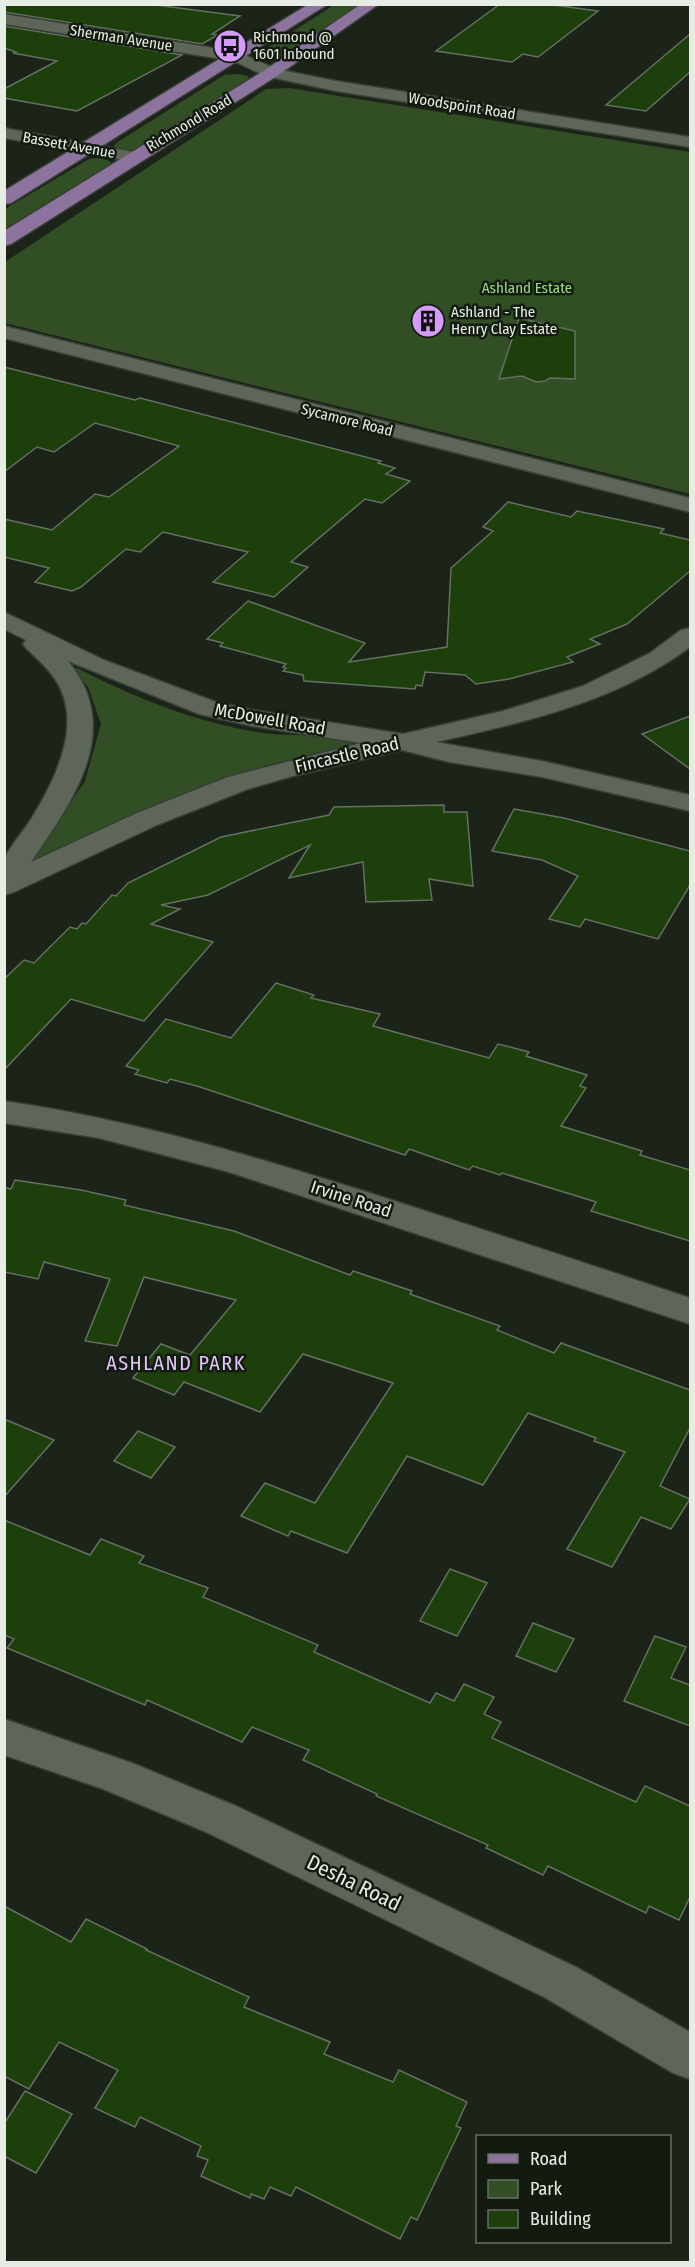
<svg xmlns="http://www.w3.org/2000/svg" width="695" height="2267" font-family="'Fira Sans Condensed',sans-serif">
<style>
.green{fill:#314e25}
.building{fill:#1d3f0c;stroke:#656f62;stroke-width:1.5}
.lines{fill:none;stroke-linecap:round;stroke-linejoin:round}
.street-casing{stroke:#383f36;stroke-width:3}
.primary-casing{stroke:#383f36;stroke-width:3}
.street{fill:#5d6659;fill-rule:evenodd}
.primary{fill:#8d749e;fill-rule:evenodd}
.labels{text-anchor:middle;stroke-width:5;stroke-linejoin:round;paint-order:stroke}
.far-poi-label{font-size:15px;fill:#e7ede5;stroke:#131b10;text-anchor:start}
.far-street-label{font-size:15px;fill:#e7ede5;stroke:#131b10}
.far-park-label{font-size:15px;fill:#9bdd81;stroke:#131b10}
.street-label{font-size:18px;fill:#e7ede5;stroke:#131b10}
.neighbourhood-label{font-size:20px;letter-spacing:1.5px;fill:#e4c5fa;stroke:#131b10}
.near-street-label{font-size:21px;fill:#e7ede5;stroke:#131b10}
</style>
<rect width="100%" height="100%" fill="#1c2419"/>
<g class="green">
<path d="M 334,5 L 362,5 L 277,59 L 263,60 L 256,58 L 256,55 Z"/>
<path d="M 239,74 L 248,76 L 249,79 L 143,147 L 127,151 L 116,149 L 114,146 L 116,143 L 224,75 Z"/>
<path d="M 289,88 L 690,152 L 690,494 L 5,323 L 5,262 L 266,89 Z"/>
<path d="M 96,158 L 108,160 L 112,164 L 5,229 L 5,209 L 89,159 Z"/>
<path d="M 73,668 L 77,668 C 137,699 204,726 272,734 C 290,736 340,733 352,744 L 265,766 L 187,793 L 28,864 L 85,781 L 101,724 L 88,687 Z"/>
</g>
<g class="building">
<path d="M 4,4 L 148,4 L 240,16 L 212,34 L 218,35 L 202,44 L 4,12 Z"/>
<path d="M 500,4 L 546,4 L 598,11 L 538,57 L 523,54 L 512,62 L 436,51 Z"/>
<path d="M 4,26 L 182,55 L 77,111 L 4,98 L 4,89 L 57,61 L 13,53 L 16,52 L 4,48 Z"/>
<path d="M 690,34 L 690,72 L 646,111 L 606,105 Z"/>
<path d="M 519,318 L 575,331 L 575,379 L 550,378 L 545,381 L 536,382 L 522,376 L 499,379 Z"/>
<path d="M 4,367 L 135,400 L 140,398 L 381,461 L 378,463 L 395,468 L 386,474 L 410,481 L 382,503 L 365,499 L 291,562 L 308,567 L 274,597 L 213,582 L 248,552 L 163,532 L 140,552 L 126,549 L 81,587 L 72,591 L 35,582 L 49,568 L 4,557 L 4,519 L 52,530 L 95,494 L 109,497 L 179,446 L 95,423 L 54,452 L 37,447 L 4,472 Z"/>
<path d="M 508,502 L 571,517 L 577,511 L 664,529 L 660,533 L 690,540 L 690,571 L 627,624 L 590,639 L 600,644 L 567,657 L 573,662 L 509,679 L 476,684 L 465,675 L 425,672 L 422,686 L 416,685 L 415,689 L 304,681 L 303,675 L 283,671 L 286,668 L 283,667 L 286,664 L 220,646 L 223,643 L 207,639 L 248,601 L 365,643 L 349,662 L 447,647 L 451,568 L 493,531 L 483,527 Z"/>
<path d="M 690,716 L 690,769 L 642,734 Z"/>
<path d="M 444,805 L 444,812 L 467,812 L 473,886 L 429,879 L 432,900 L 366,902 L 363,862 L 289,878 L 310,845 L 208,895 L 161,905 L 180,909 L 151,924 L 213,942 L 144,1021 L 71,999 L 4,1070 L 4,979 L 24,960 L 34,963 L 70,927 L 77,929 L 82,923 L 86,924 L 112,895 L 116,896 L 128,883 L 221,837 L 329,815 L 334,807 Z"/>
<path d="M 514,809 L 564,818 L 690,851 L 690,885 L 658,939 L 585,919 L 580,927 L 549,919 L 578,876 L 542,860 L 492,851 Z"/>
<path d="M 276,983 L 314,995 L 311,998 L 380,1014 L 373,1026 L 489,1058 L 498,1044 L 529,1052 L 526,1056 L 587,1075 L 580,1086 L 586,1088 L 561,1126 L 642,1151 L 640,1155 L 690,1170 L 690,1241 L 591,1211 L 596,1202 L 502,1173 L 500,1175 L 473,1166 L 469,1170 L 409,1149 L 405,1155 L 197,1086 L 170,1079 L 167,1083 L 135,1074 L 139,1070 L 126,1066 L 166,1019 L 231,1038 Z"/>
<path d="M 15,1180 L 81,1190 L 126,1200 L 124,1205 L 234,1231 L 350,1275 L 353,1271 L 412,1291 L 410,1294 L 500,1326 L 497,1330 L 554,1353 L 561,1343 L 690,1390 L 690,1428 L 660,1486 L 690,1499 L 671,1529 L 641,1517 L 612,1567 L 567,1549 L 625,1452 L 594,1441 L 596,1438 L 528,1413 L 483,1485 L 407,1456 L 347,1553 L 291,1531 L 288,1536 L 241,1516 L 265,1483 L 315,1503 L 393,1383 L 303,1354 L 260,1412 L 184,1382 L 174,1395 L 133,1378 L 161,1344 L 190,1355 L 236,1300 L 144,1277 L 117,1346 L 85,1341 L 110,1279 L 44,1262 L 38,1279 L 4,1272 L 4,1187 L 11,1189 Z"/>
<path d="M 4,1419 L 54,1440 L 4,1497 Z"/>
<path d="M 138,1431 L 175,1447 L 151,1478 L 114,1461 Z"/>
<path d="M 4,1520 L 90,1555 L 101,1539 L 144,1556 L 139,1563 L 208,1588 L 203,1597 L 318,1645 L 314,1652 L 430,1703 L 436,1693 L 454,1701 L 464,1684 L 494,1697 L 484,1714 L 501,1722 L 492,1738 L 636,1802 L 645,1786 L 690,1806 L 690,1897 L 679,1920 L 649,1906 L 646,1913 L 548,1866 L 543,1875 L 486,1848 L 488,1845 L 376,1796 L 377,1794 L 303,1760 L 309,1750 L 252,1727 L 242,1742 L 147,1700 L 145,1705 L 7,1648 L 14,1639 L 4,1635 Z"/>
<path d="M 450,1569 L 487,1583 L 457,1636 L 420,1621 Z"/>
<path d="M 533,1623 L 574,1639 L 556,1672 L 516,1656 Z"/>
<path d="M 655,1636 L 686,1647 L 671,1678 L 690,1685 L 690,1726 L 624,1701 Z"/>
<path d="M 4,1906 L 71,1942 L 86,1919 L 147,1949 L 146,1950 L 249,1997 L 244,2007 L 330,2042 L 324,2054 L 393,2082 L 399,2070 L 467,2102 L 456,2126 L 461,2128 L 417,2220 L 411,2217 L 400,2239 L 296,2187 L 291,2196 L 270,2187 L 264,2199 L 251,2194 L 250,2198 L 201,2176 L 208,2160 L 197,2156 L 201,2146 L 140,2117 L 135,2127 L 95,2108 L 118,2070 L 59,2042 L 29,2089 L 4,2076 Z"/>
<path d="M 25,2091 L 72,2114 L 36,2173 L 4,2156 L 4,2124 Z"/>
</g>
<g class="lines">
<defs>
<g id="street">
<path d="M 4,14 L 238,52 L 276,69 L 336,81 L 690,137 L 690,147 L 336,91 L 265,76 L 234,61 L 4,24 Z"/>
<path d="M 4,128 L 134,152 L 140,153 L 143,157 L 140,161 L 134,162 L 4,138 Z"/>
<path d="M 4,326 L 690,498 L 690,512 L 4,338 Z"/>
<path d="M 4,612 L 104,660 L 216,702 L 252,710 L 403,734 L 503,711 L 583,686 L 650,653 L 681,630 L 690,628 L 690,647 C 616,702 525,722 436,742 L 542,761 L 690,795 L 690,811 L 542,777 L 449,762 L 402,750 L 293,776 L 248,789 L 157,825 L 14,892 L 4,895 C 4,884 1,868 5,858 C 11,844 25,830 33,816 C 56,778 84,722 55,679 C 48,668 37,659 27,649 L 23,644 L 26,640 L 4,629 ZM 68,661 L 199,714 L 252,726 L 361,743 L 228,777 L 137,813 L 31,862 C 72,802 125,730 68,661 Z"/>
<path d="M 4,1101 C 141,1121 270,1161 401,1203 C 497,1234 594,1266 690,1298 L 690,1324 L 229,1172 L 99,1138 L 4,1123 Z"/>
<path d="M 4,1719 L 132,1763 L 236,1806 L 576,1967 L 690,2032 L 690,2079 L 673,2073 L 544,1997 L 206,1832 L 103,1789 L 4,1755 Z"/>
</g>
<g id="primary">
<path d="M 309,4 L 328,4 L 11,203 L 4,204 L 4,191 Z"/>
<path d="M 361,4 L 379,4 L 277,76 L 11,244 L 4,246 L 4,231 L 265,70 Z"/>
</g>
</defs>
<use href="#street" class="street-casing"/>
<use href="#primary" class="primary-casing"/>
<use href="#street" class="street"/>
<use href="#primary" class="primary"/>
</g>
<defs>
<symbol id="bus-disc" viewBox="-11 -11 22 22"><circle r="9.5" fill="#d59bfa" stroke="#131b10"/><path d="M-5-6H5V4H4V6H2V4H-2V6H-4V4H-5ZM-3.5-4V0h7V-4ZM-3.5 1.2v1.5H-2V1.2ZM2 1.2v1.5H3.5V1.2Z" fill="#111"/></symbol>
<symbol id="building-disc" viewBox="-11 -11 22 22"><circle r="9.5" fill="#d59bfa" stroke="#131b10"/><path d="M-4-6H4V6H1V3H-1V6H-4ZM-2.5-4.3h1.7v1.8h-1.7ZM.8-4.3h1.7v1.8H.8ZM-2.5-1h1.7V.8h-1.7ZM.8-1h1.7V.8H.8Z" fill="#111"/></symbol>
</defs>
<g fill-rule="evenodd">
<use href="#bus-disc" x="211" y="27" width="38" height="38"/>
<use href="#building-disc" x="409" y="302" width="38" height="38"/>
</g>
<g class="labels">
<g class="far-poi-label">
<text x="253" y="42">Richmond @<tspan x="253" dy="17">1601 Inbound</tspan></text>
<text x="451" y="317">Ashland - The<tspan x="451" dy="17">Henry Clay Estate</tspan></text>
</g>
<g class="far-street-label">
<text transform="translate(121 38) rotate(9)" y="5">Sherman Avenue</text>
<text transform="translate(462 106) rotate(9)" y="5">Woodspoint Road</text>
<text transform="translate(189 123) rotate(-31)" y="5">Richmond Road</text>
<text transform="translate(69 145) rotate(10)" y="5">Bassett Avenue</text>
<text transform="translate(347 420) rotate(14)" y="5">Sycamore Road</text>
</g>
<g class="far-park-label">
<text x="527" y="293">Ashland Estate</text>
</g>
<g class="street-label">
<text transform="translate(270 719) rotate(10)" y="6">McDowell Road</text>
<text transform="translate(347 755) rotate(-13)" y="6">Fincastle Road</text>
<text transform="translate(351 1199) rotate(18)" y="6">Irvine Road</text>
</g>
<g class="neighbourhood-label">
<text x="176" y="1370">ASHLAND PARK</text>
</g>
<g class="near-street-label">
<text transform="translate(354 1883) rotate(26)" y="7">Desha Road</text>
</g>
</g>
<rect width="695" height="2267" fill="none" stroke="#e7ede5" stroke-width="12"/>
<rect x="476" y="2135" width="195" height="108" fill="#131b10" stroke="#686f65" stroke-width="1.5"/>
<rect x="488" y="2154" width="30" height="9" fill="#8d749e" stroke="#686f65" stroke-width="1.5"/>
<text x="530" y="2165" font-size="18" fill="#e7ede5">Road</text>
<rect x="488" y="2180" width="30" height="18" fill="#314e25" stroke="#686f65" stroke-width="1.5"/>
<text x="530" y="2195" font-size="18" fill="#e7ede5">Park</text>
<rect x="488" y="2210" width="30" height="18" fill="#1d3f0c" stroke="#686f65" stroke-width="1.5"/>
<text x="530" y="2225" font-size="18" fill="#e7ede5">Building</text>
</svg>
